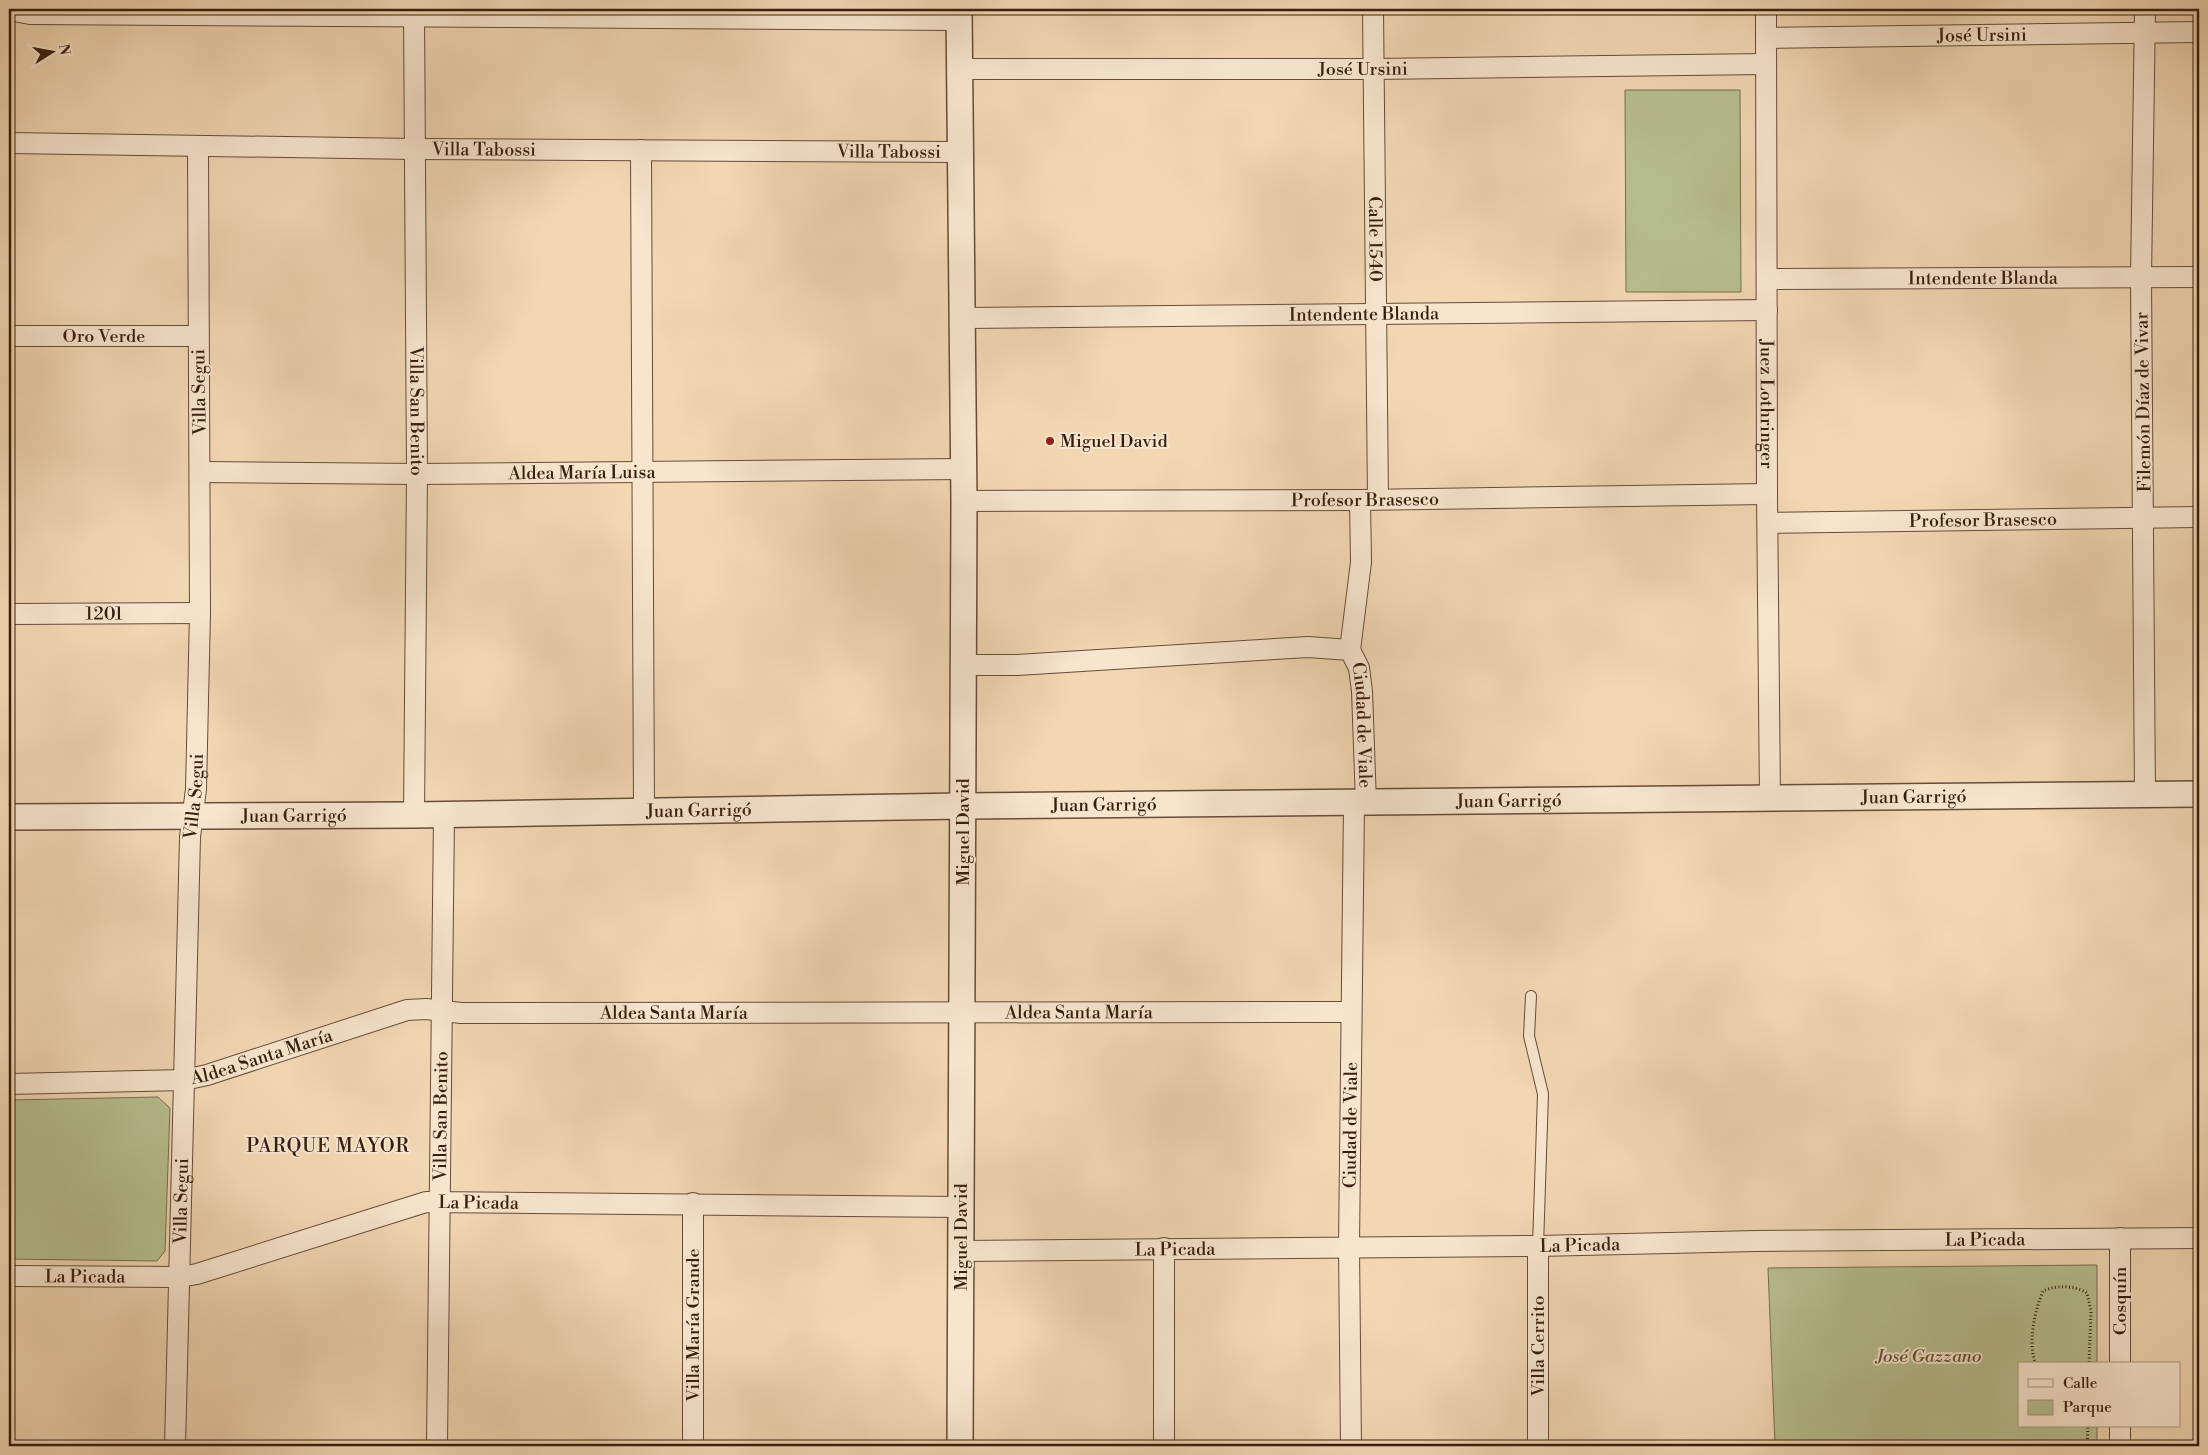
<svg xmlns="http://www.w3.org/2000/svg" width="2208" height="1455" font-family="'Libre Bodoni',serif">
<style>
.green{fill:#b7bf8f;stroke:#786e50}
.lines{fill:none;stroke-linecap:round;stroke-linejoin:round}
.service-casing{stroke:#664c39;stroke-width:12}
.minor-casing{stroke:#664c39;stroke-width:22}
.tertiary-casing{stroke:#664c39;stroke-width:28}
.path{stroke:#381e10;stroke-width:3;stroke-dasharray:1 2.5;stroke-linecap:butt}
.service{stroke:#f7e5ce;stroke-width:10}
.minor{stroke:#f7e5ce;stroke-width:20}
.tertiary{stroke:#f7e5ce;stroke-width:25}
.poi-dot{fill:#8f2418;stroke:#f7e5ce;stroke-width:2}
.labels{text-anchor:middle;stroke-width:4;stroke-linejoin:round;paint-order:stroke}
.street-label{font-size:18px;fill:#381e10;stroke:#f7e5ce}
.poi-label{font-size:18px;fill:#381e10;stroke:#f7e5ce;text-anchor:start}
.park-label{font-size:18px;font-style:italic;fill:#5e4e36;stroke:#f7e5ce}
.neighbourhood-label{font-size:19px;letter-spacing:1px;fill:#381e10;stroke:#f7e5ce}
</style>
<rect width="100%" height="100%" fill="#f2d7b3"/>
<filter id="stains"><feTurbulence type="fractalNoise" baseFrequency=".004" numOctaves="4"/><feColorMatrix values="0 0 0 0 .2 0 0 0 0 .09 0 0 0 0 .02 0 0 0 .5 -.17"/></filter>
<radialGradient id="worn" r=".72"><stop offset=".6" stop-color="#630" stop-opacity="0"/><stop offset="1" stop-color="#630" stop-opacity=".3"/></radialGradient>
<g class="green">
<path d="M 1625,90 L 1740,90 L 1741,292 L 1626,292 Z"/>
<path d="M 158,1097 L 170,1108 L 165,1251 L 157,1261 L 9,1259 L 9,1100 Z"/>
<path d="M 2097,1265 L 2097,1364 L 2019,1364 L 2019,1426 L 2097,1426 L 2097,1446 L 1775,1446 L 1768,1268 Z"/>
</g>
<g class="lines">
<defs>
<path id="service" d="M 1531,996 L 1529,1036 L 1543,1094 L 1538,1246"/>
<g id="minor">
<path id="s1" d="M 414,9 L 417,474 L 414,815"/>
<path id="s2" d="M 1373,9 L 1378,499"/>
<path id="s3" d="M 1766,9 L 1767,494 L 1770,800"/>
<path d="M 9,10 L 30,14 L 959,20"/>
<path id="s4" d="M 1766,38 L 2199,32"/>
<path id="s5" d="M 959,69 L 1374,69 L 1766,64"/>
<path id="s6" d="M 9,143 L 415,149 L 960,152"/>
<path d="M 641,150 L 644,813"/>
<path id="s7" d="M 1768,279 L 2199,277"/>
<path id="s8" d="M 962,318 L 1767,310"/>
<path id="s9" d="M 9,336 L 198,336"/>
<path id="s10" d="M 201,472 L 417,474 L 964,469"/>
<path id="s11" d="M 964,501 L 1360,500 L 1767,494"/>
<path id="s12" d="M 1768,523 L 2199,517"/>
<path id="s13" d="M 9,614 L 200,613"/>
<path d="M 1350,650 L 1361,562 L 1360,500"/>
<path id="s14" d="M 964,665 L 1017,665 L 1308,647 L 1350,650 L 1359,668 L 1362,691 L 1366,803"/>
<path d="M 2145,795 L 2141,278 L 2145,9"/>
<path id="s15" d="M 9,1084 L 184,1080 L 207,1075 L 407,1010 L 426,1009 L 461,1013 L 1350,1012"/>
<path d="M 1538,1246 L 1538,1446"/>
<path d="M 1164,1248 L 1164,1446"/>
<path id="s16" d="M 961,1251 L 1538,1246 L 1756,1241 L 2199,1238"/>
<path id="s17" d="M 9,1276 L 180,1277 L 197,1274 L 426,1202 L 961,1207"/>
<path d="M 2120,1364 L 2120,1238"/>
<path id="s18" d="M 175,1446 L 190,837 L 196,789 L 200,613 L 198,147"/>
<path id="s19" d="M 437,1446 L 444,815"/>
<path d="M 693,1446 L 693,1203"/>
<path id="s20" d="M 1351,1446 L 1349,1246 L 1354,804"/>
<path d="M 2120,1446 L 2120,1426"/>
</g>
<g id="tertiary">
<path d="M 959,9 L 964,501 L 960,1446"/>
<path id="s21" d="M 9,817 L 414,815 L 963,806 L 2199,794"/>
</g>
</defs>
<use href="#service" class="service-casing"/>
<use href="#minor" class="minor-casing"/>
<use href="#tertiary" class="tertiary-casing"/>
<g class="path">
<path d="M 2036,1364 C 2027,1344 2035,1310 2043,1291 C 2056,1285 2074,1285 2087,1293 L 2091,1311 L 2089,1364"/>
<path d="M 2087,1446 L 2088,1426"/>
</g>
<use href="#service" class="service"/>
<use href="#minor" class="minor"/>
<use href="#tertiary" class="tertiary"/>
</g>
<circle class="poi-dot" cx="1050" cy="441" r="5"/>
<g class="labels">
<g class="street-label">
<text dy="6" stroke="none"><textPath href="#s4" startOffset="216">José Ursini</textPath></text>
<text dy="6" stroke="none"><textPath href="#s5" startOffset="404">José Ursini</textPath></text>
<text dy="6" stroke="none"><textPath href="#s6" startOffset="475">Villa Tabossi</textPath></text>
<text dy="6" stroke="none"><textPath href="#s6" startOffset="880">Villa Tabossi</textPath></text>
<text dy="6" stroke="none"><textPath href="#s2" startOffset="230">Calle 1540</textPath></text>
<text dy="6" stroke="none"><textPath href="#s7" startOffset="215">Intendente Blanda</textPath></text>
<text dy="6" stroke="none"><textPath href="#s8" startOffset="402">Intendente Blanda</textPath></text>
<text dy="6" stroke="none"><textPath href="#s9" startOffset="95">Oro Verde</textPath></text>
<text transform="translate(199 392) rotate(-91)" y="6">Villa Segui</text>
<text transform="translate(2143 402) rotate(-91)" y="6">Filemón Díaz de Vivar</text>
<text dy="6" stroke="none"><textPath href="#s3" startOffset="395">Juez Lothringer</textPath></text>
<text dy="6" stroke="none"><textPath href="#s1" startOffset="402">Villa San Benito</textPath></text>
<text dy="6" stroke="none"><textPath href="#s10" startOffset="381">Aldea María Luisa</textPath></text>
<text dy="6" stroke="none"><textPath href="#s11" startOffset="401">Profesor Brasesco</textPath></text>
<text dy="6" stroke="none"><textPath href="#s12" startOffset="215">Profesor Brasesco</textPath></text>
<text dy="6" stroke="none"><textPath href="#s13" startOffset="95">1201</textPath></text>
<text dy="6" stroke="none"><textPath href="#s14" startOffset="464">Ciudad de Viale</textPath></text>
<text dy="6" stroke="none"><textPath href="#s18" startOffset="650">Villa Segui</textPath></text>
<text dy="6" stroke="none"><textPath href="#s21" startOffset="1905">Juan Garrigó</textPath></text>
<text dy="6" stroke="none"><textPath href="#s21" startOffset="1500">Juan Garrigó</textPath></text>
<text dy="6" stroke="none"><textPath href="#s21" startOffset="1095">Juan Garrigó</textPath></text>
<text dy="6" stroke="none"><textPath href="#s21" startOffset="690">Juan Garrigó</textPath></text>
<text dy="6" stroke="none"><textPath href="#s21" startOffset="285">Juan Garrigó</textPath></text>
<text transform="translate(963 832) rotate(-90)" y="6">Miguel David</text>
<text dy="6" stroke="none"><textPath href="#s15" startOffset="1081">Aldea Santa María</textPath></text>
<text dy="6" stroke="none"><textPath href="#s15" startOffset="676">Aldea Santa María</textPath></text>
<text dy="6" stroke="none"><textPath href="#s15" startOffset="256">Aldea Santa María</textPath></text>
<text dy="6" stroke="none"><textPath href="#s19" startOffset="330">Villa San Benito</textPath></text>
<text dy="6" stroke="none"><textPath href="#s20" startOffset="321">Ciudad de Viale</textPath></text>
<text dy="6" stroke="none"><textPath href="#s18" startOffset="245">Villa Segui</textPath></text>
<text dy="6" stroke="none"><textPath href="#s17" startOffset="481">La Picada</textPath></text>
<text transform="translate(961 1237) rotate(-90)" y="6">Miguel David</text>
<text dy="6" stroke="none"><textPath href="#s16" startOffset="1024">La Picada</textPath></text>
<text dy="6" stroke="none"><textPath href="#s16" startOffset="619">La Picada</textPath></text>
<text dy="6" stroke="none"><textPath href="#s16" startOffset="214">La Picada</textPath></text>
<text dy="6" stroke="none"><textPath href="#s17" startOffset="76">La Picada</textPath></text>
<text transform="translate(2120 1301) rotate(-90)" y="6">Cosquín</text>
<text transform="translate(693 1325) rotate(-90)" y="6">Villa María Grande</text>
<text transform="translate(1538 1346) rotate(-90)" y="6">Villa Cerrito</text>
</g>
<g class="poi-label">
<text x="1060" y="447">Miguel David</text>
</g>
<g class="park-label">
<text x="1929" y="1362">José Gazzano</text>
</g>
<g class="neighbourhood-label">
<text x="328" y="1152">PARQUE MAYOR</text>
</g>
</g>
<rect width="2208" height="1455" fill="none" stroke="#f2d7b3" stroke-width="30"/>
<rect x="10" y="10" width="2188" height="1435" fill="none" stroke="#381e10" stroke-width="2.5"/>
<rect x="15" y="15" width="2178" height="1425" fill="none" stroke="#381e10"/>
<rect x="2018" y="1362" width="162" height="65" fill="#f7e5ce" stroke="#ab9582"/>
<rect x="2028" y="1379" width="25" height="8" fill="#f7e5ce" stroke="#ab9582"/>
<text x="2063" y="1388" font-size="15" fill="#381e10">Calle</text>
<rect x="2028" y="1400" width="25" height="15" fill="#b7bf8f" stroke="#ab9582"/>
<text x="2063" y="1412" font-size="15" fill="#381e10">Parque</text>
<g transform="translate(52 52) rotate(79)" stroke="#f7e5ce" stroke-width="4" paint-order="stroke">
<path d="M0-4L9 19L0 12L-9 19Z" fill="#381e10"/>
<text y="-8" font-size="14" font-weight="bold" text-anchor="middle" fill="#381e10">N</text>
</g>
<rect width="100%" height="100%" filter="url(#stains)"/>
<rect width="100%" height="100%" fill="url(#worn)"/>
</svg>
